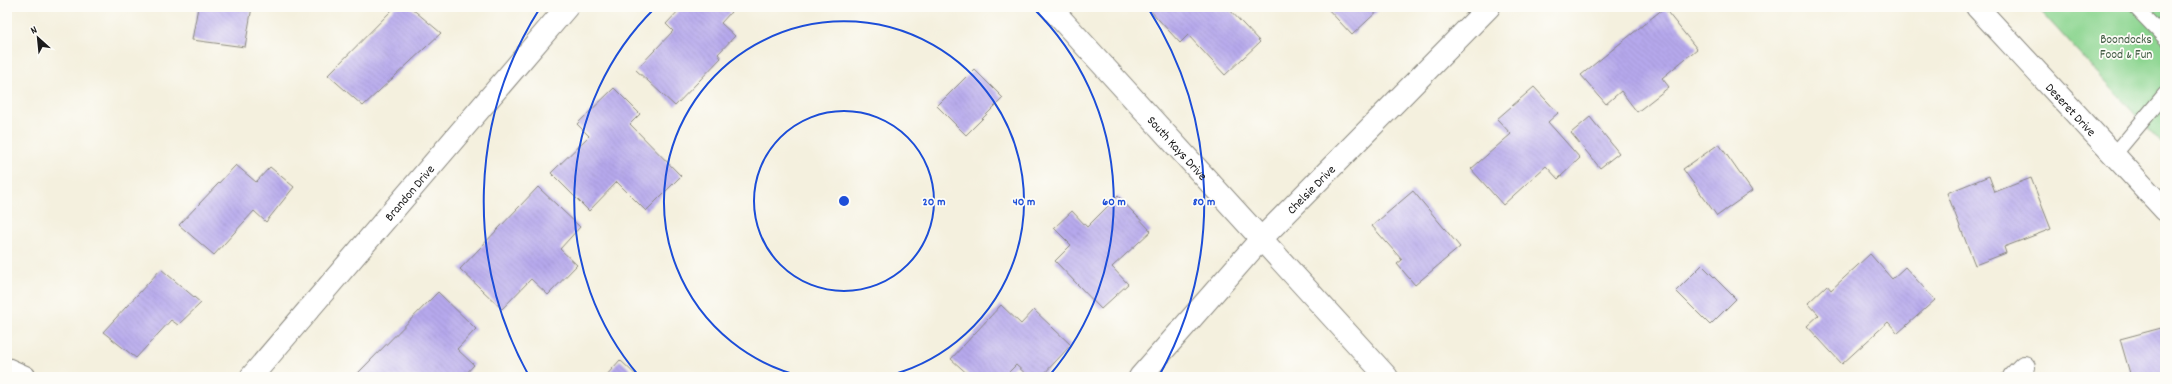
<svg xmlns="http://www.w3.org/2000/svg" width="2172" height="384" font-family="Dekko,sans-serif">
<style>
.green{fill:#8cd590;stroke:#547856}
.building{fill:url(#building-back-hatch)}
.lines{fill:none;stroke-linecap:round;stroke-linejoin:round}
.lane-casing{stroke:#88867d;stroke-width:16}
.street-casing{stroke:#88867d;stroke-width:24}
.secondary-casing{stroke:#88867d;stroke-width:24}
.lane{stroke:#fff;stroke-width:14}
.street{stroke:#fff;stroke-width:22}
.secondary{stroke:#fff;stroke-width:22}
.ring{fill:none;stroke:#1d4ed8;stroke-width:2}
.labels{text-anchor:middle;stroke-width:3.5;stroke-linejoin:round;paint-order:stroke}
.park-label{font-size:13px;fill:#435d45;stroke:#fdfcf7}
.street-label{font-size:13px;fill:#1c1c1c;stroke:#fdfcf7}
.centre{fill:#1d4ed8;stroke:#fdfcf7;stroke-width:2}
.ring-label{font-size:12px;text-anchor:middle;font-weight:bold;fill:#1d4ed8;stroke:#fdfcf7;stroke-width:3.5;stroke-linejoin:round;paint-order:stroke}
</style>
<defs>
<pattern id="building-back-hatch" width="6" height="6" patternUnits="userSpaceOnUse"><rect width="6" height="6" fill="#b6a8ec"/><path d="M-1 5l2 2M0 0l6 6M5-1l2 2" fill="none" stroke="#9c90ca"/></pattern>
</defs>
<rect width="100%" height="100%" fill="#fdfcf7"/>
<filter id="ink" filterUnits="userSpaceOnUse"><feTurbulence type="fractalNoise" baseFrequency=".025" numOctaves="2"/><feDisplacementMap in="SourceGraphic" scale="8" xChannelSelector="R" yChannelSelector="G"/><feConvolveMatrix kernelMatrix="1 2 1 2 8 2 1 2 1" color-interpolation-filters="sRGB"/></filter>
<filter id="wash" filterUnits="userSpaceOnUse"><feTurbulence type="fractalNoise" baseFrequency=".012" numOctaves="4" result="noise"/><feDisplacementMap in="SourceGraphic" scale="16" xChannelSelector="R" yChannelSelector="G"/><feGaussianBlur stdDeviation="0.9" result="paint"/><feColorMatrix in="noise" values="0 0 0 0 0 0 0 0 0 0 0 0 0 0 0 0 0 1.4 0 .05"/><feComposite in="paint" operator="in"/></filter>
<g filter="url(#wash)">
<rect width="100%" height="100%" fill="#f4f0de"/>
<path class="green" d="M 2037,7 L 2165,7 L 2165,147 Z"/>
<g id="blocks">
<g class="building">
<path d="M 198,7 L 252,7 L 245,47 L 192,40 Z"/>
<path d="M 395,7 L 410,7 L 441,33 L 363,106 L 328,75 Z"/>
<path d="M 682,7 L 725,7 L 731,12 L 721,23 L 735,36 L 718,54 L 721,58 L 675,106 L 636,70 L 673,31 L 666,24 Z"/>
<path d="M 1147,7 L 1227,7 L 1260,42 L 1225,75 L 1188,35 L 1180,43 Z"/>
<path d="M 1326,7 L 1382,7 L 1352,35 Z"/>
<path d="M 1664,8 L 1697,49 L 1662,78 L 1669,87 L 1637,112 L 1621,91 L 1606,104 L 1581,75 Z"/>
<path d="M 974,69 L 1003,98 L 966,135 L 937,106 Z"/>
<path d="M 1534,87 L 1558,113 L 1548,122 L 1580,158 L 1558,179 L 1546,166 L 1503,205 L 1471,169 L 1511,134 L 1497,119 Z"/>
<path d="M 614,88 L 640,114 L 630,124 L 681,176 L 646,211 L 617,182 L 589,211 L 551,173 L 589,136 L 577,124 Z"/>
<path d="M 1590,117 L 1619,153 L 1600,168 L 1571,133 Z"/>
<path d="M 1719,144 L 1752,191 L 1717,216 L 1683,169 Z"/>
<path d="M 236,165 L 256,182 L 270,167 L 294,187 L 266,222 L 254,211 L 214,255 L 179,225 Z"/>
<path d="M 1989,176 L 1995,192 L 2031,178 L 2051,229 L 2004,247 L 2006,253 L 1975,265 L 1947,193 Z"/>
<path d="M 538,187 L 580,227 L 560,249 L 577,265 L 548,295 L 531,279 L 502,309 L 460,269 Z"/>
<path d="M 1413,191 L 1460,247 L 1415,285 L 1397,264 L 1402,260 L 1372,226 Z"/>
<path d="M 1118,196 L 1151,231 L 1112,267 L 1128,284 L 1101,309 L 1055,261 L 1071,245 L 1054,228 L 1072,211 L 1087,227 Z"/>
<path d="M 1870,254 L 1892,279 L 1905,267 L 1935,300 L 1898,333 L 1888,322 L 1842,364 L 1807,326 L 1819,315 L 1808,303 L 1827,285 L 1831,290 Z"/>
<path d="M 1702,265 L 1736,299 L 1710,325 L 1676,291 Z"/>
<path d="M 161,269 L 201,303 L 178,325 L 171,320 L 136,358 L 103,332 Z"/>
<path d="M 438,292 L 476,329 L 457,349 L 474,365 L 463,377 L 362,377 L 358,373 Z"/>
<path d="M 1001,305 L 1021,324 L 1034,310 L 1071,345 L 1041,377 L 1029,377 L 1016,365 L 1004,377 L 971,377 L 951,359 Z"/>
<path d="M 2165,327 L 2165,377 L 2131,377 L 2120,339 Z"/>
<path d="M 620,360 L 638,377 L 605,377 Z"/>
</g>
</g>
</g>
<g filter="url(#ink)">
<use href="#blocks" fill-opacity="0" stroke="#88867d" stroke-width="1"/>
<g class="lines">
<defs>
<g id="lane">
<path d="M 2135,7 L 2165,38"/>
<path d="M 2114,155 L 2165,94"/>
</g>
<g id="street">
<path id="s1" d="M 1050,7 L 1387,377"/>
<path d="M 7,369 L 25,377"/>
<path id="s2" d="M 251,377 L 567,7"/>
<path id="s3" d="M 1140,377 L 1261,239 L 1489,7"/>
<path d="M 2014,377 L 2024,367"/>
</g>
<g id="secondary">
<path id="s4" d="M 1977,7 L 2165,210"/>
</g>
</defs>
<use href="#lane" class="lane-casing"/>
<use href="#street" class="street-casing"/>
<use href="#secondary" class="secondary-casing"/>
<use href="#lane" class="lane"/>
<use href="#street" class="street"/>
<use href="#secondary" class="secondary"/>
</g>
</g>
<g class="ring">
<circle cx="844" cy="201" r="90"/>
<path d="M805 377A180 180 0 1 1 883 377"/>
<path d="M639 376A270 270 0 0 1 655 8M1033 8A270 270 0 0 1 1049 376"/>
<path d="M529 376A360 360 0 0 1 540 8M1148 8A360 360 0 0 1 1159 376"/>
</g>
<g class="labels">
<g class="park-label">
<text x="2126" y="43">Boondocks<tspan x="2126" dy="15">Food &amp; Fun</tspan></text>
</g>
<g class="street-label">
<text dy="5" stroke="none"><textPath href="#s4" startOffset="139">Deseret Drive</textPath></text>
<text dy="5" stroke="none"><textPath href="#s1" startOffset="190">South Kays Drive</textPath></text>
<text dy="5" stroke="none"><textPath href="#s3" startOffset="254">Chelsie Drive</textPath></text>
<text dy="5" stroke="none"><textPath href="#s2" startOffset="243">Brandon Drive</textPath></text>
</g>
</g>
<circle cx="844" cy="201" r="6" class="centre"/>
<g class="ring-label">
<text x="934" y="205">20 m</text>
<text x="1024" y="205">40 m</text>
<text x="1114" y="205">60 m</text>
<text x="1204" y="205">80 m</text>
</g>
<rect width="2172" height="384" fill="none" stroke="#fdfcf7" stroke-width="24"/>
<g transform="translate(38 38) rotate(333)" stroke="#fdfcf7" stroke-width="3" paint-order="stroke">
<path d="M0-3L7 15L0 10L-7 15Z" fill="#1c1c1c"/>
<text y="-6" font-size="11" font-weight="bold" text-anchor="middle" fill="#1c1c1c">N</text>
</g>
</svg>
